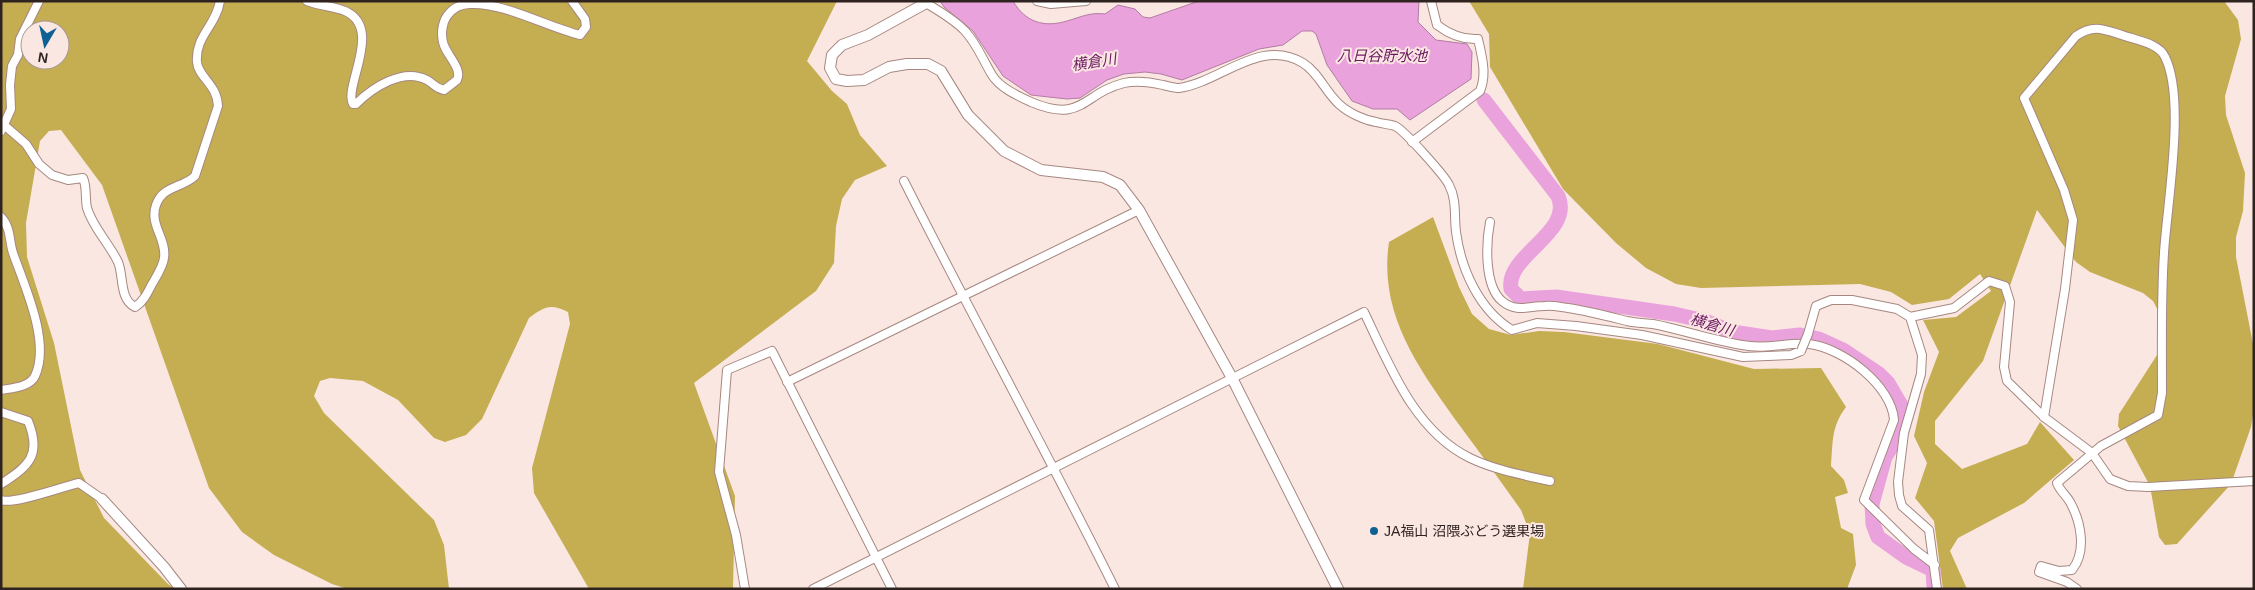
<svg xmlns="http://www.w3.org/2000/svg" width="2255" height="590" font-family="Helvetica,'Noto Sans JP',sans-serif">
<style>
.forest{fill:#c5ad52;fill-rule:evenodd}
.water{fill:#eaa2dd;stroke:#b27ca4}
.lines{fill:none;stroke-linecap:round;stroke-linejoin:round}
.river{stroke:#eaa2dd;stroke-width:15}
.street-casing{stroke:#a68881;stroke-width:10}
.secondary-casing{stroke:#a68881;stroke-width:12}
.street{stroke:#fff;stroke-width:8}
.secondary{stroke:#fff;stroke-width:10}
.street-bridge-casing{stroke:#a68881;stroke-width:10;stroke-linecap:butt}
.street-bridge{stroke:#fff;stroke-width:8}
.poi-dot{fill:#0d6293;stroke:#fbe7e2;stroke-width:2}
.labels{text-anchor:middle;stroke-width:4;stroke-linejoin:round;paint-order:stroke}
.poi-label{font-size:14px;fill:#2f2320;stroke:#fbe7e2;text-anchor:start}
.water-label{font-size:15px;font-style:italic;fill:#6a1660;stroke:#fbe7e2}
</style>
<rect width="100%" height="100%" fill="#fbe7e2"/>
<g class="forest">
<path d="M 1,1 L 837,1 L 807,61 L 832,91 L 847,104 L 860,135 L 887,166 L 855,180 L 842,199 L 836,226 L 834,263 L 816,291 L 694,383 L 735,496 L 733,589 L 589,589 L 534,493 L 532,468 L 570,324 L 568,312 C 550,303 544,307 529,318 L 482,419 L 466,435 L 445,442 L 434,438 L 398,400 L 363,381 L 330,378 L 320,381 L 314,396 L 324,413 L 434,520 L 444,545 L 449,589 L 348,589 L 332,584 L 274,555 L 242,532 L 209,488 L 102,185 L 61,130 L 49,131 L 40,141 L 26,223 L 27,257 L 54,343 L 80,470 L 104,518 L 168,584 L 175,589 L 1,589 ZM 30,30 L 60,30 L 60,60 L 30,60 Z"/>
<path d="M 1469,1 L 2224,1 L 2238,20 L 2241,39 L 2225,96 L 2226,115 L 2245,173 L 2243,211 L 2236,237 L 2236,257 L 2254,349 L 2254,407 L 2251,427 L 2231,484 L 2177,544 L 2165,545 L 2159,537 L 2150,486 L 2118,426 L 2119,414 L 2157,355 L 2161,334 L 2161,316 L 2153,301 L 2143,293 L 2090,272 L 2076,262 L 2037,210 L 1983,361 L 1935,421 L 1935,444 L 1962,469 L 2027,444 L 2040,422 L 2074,460 L 2024,503 L 1958,538 L 1950,551 L 1967,589 L 1943,589 L 1934,521 L 1915,498 L 1927,463 L 1914,436 L 1924,392 L 1939,352 L 1923,320 L 1956,317 L 1991,291 L 1980,274 L 1949,299 L 1912,305 L 1891,292 L 1860,284 L 1701,288 L 1676,284 L 1646,268 L 1616,243 L 1563,189 L 1490,67 L 1489,34 Z"/>
<path d="M 1433,217 L 1459,287 L 1472,314 L 1489,329 L 1511,335 L 1539,331 L 1564,332 L 1658,344 L 1754,369 L 1821,368 L 1846,407 C 1831,427 1833,442 1831,466 L 1844,480 L 1848,493 L 1835,497 L 1841,528 L 1853,534 L 1856,565 L 1847,589 L 1523,589 L 1530,533 L 1521,510 C 1501,482 1481,454 1460,426 C 1420,370 1378,315 1389,242 Z"/>
</g>
<path class="water" d="M 940,1 L 1013,1 C 1025,22 1044,28 1067,21 C 1081,17 1090,12 1105,14 L 1118,5 L 1135,9 L 1143,17 L 1150,18 L 1199,1 L 1419,1 L 1418,22 L 1436,40 L 1467,44 L 1472,52 L 1471,79 L 1410,120 L 1397,109 L 1373,109 L 1352,101 L 1327,65 L 1316,34 L 1312,31 L 1302,31 L 1283,45 L 1259,49 L 1182,80 L 1161,74 L 1145,72 L 1124,74 L 1107,80 L 1080,98 L 1067,99 L 1031,95 L 1003,76 L 973,31 L 944,7 Z"/>
<g class="lines">
<path class="river" d="M 1484,100 L 1558,196 C 1574,233 1505,255 1511,289 L 1521,299 L 1556,297 L 1674,314 L 1705,321 L 1732,332 L 1772,338 L 1800,335 L 1819,339 L 1843,350 L 1879,374 L 1888,383 L 1902,407 L 1903,421 L 1896,439 L 1885,457 L 1872,504 L 1873,524 L 1878,537 L 1906,557 L 1933,570 L 1934,587"/>
<defs>
<g id="street">
<path d="M 307,1 C 319,6 333,6 345,11 C 384,28 343,87 353,104 L 356,104 C 372,88 403,67 427,80 C 434,84 435,88 444,90 L 457,80 C 463,68 445,54 443,42 C 441,34 442,23 447,16 C 452,9 460,4 470,4 C 503,2 547,27 580,35 L 586,27 L 585,19 L 572,1"/>
<path d="M 1037,1 L 1051,4 L 1086,1"/>
<path d="M 926,3 C 939,11 955,20 965,31 C 977,44 983,60 992,75 C 1000,88 1018,96 1031,102 C 1083,124 1083,93 1124,83 C 1137,80 1150,82 1163,85 C 1168,86 1174,88 1179,88 C 1221,82 1260,37 1303,63 C 1319,73 1326,93 1340,105 C 1349,113 1364,120 1376,122 C 1383,124 1389,124 1395,126 C 1404,130 1445,176 1449,185 C 1457,200 1454,216 1456,232 C 1461,269 1479,310 1512,330 L 1537,323 L 1576,326 L 1642,335 L 1743,357 L 1791,355 L 1801,351"/>
<path d="M 4,125 L 26,144 L 39,164 L 52,175 L 68,180 L 83,178 C 87,186 85,199 87,208 C 93,228 109,243 118,262 C 124,276 119,299 135,307 C 143,302 147,294 151,286 C 156,277 163,267 164,258 C 167,239 149,225 156,205 C 163,185 183,188 195,176 L 218,106 C 217,84 198,77 197,62 C 195,36 216,26 220,1"/>
<path d="M 1,131 L 11,109 L 10,85 L 12,66 L 18,55 L 20,39 L 39,1"/>
<path d="M 1412,142 L 1480,91 C 1487,74 1482,57 1478,39 C 1462,40 1449,34 1437,25 L 1431,1"/>
<path d="M 904,181 C 973,318 1047,452 1115,589"/>
<path d="M 1,217 C 11,227 9,241 13,253 C 24,285 51,342 35,376 C 30,387 12,388 1,390"/>
<path d="M 1490,222 C 1486,243 1484,286 1502,301 C 1516,313 1529,306 1545,306 C 1552,305 1560,307 1568,308 C 1588,311 1607,316 1627,321 C 1636,323 1645,323 1653,324 C 1683,330 1712,340 1742,345 C 1767,350 1786,342 1809,344 C 1843,348 1892,386 1894,420 L 1864,500 L 1914,549 L 1935,565"/>
<path d="M 1910,317 L 1954,308 L 1989,281 L 2005,286 L 2010,302 L 2004,367 L 2007,381 L 2044,417 L 2092,453 L 2110,479 L 2128,486 L 2148,487 L 2254,481"/>
<path d="M 1808,334 L 1816,306 L 1831,300 L 1852,300 L 1897,309 L 1910,317 L 1922,355 L 1921,374 L 1904,433 L 1898,482 L 1899,495 L 1902,506 L 1929,530 L 1937,589"/>
<path d="M 787,382 L 1139,210"/>
<path d="M 1,412 L 28,421 C 42,455 29,466 1,484"/>
<path d="M 2044,417 L 2065,289 L 2073,220 L 2064,190 L 2024,98 L 2076,36 C 2093,24 2103,29 2122,35 C 2135,40 2159,43 2165,57 C 2186,99 2167,204 2164,253 C 2161,299 2162,346 2162,393 L 2158,415 L 2101,446 L 2057,483 C 2060,491 2066,495 2070,502 C 2081,522 2087,551 2072,570 L 2059,571 L 2041,566 L 2039,572 L 2067,582 L 2077,589"/>
<path d="M 1,500 C 13,505 61,487 79,483 L 102,499"/>
<path d="M 745,589 L 736,535 L 719,472 L 727,370 L 772,351 L 892,589"/>
<path d="M 813,589 L 1364,312 C 1389,364 1414,431 1470,458 C 1495,470 1523,475 1550,481"/>
</g>
<g id="secondary">
<path d="M 924,1 L 926,3 L 868,35 L 842,45 L 832,55 L 830,68 L 836,79 L 847,81 L 864,80 L 889,67 L 907,64 L 928,64 L 941,71 L 968,115 L 1004,151 L 1041,170 L 1103,177 L 1120,185 L 1139,210 L 1232,378 L 1338,589"/>
<path d="M 102,499 L 164,567 L 181,589"/>
</g>
</defs>
<use href="#street" class="street-casing"/>
<use href="#secondary" class="secondary-casing"/>
<use href="#street" class="street"/>
<use href="#secondary" class="secondary"/>
<defs>
<path id="street-bridge" d="M 1801,351 L 1808,334"/>
</defs>
<use href="#street-bridge" class="street-bridge-casing"/>
<use href="#street-bridge" class="street-bridge"/>
</g>
<circle class="poi-dot" cx="1374" cy="531" r="5"/>
<g class="labels">
<g class="poi-label">
<text x="1384" y="536">JA福山 沼隈ぶどう選果場</text>
</g>
<g class="water-label">
<text x="1382" y="61">八日谷貯水池</text>
<text transform="translate(1094 62) rotate(-9)" y="5">横倉川</text>
<text transform="translate(1712 325) rotate(16)" y="5">横倉川</text>
</g>
</g>
<rect width="2255" height="590" fill="none" stroke="#2f2320" stroke-width="5"/>
<g transform="translate(45 45) rotate(189)"><circle r="24" fill="#fbe7e2" stroke="#a99994"/>
<path d="M0-4L9 19L0 12L-9 19Z" fill="#0d6293"/>
<text y="-8" font-size="14" font-weight="bold" text-anchor="middle" fill="#2f2320">N</text>
</g>
</svg>
